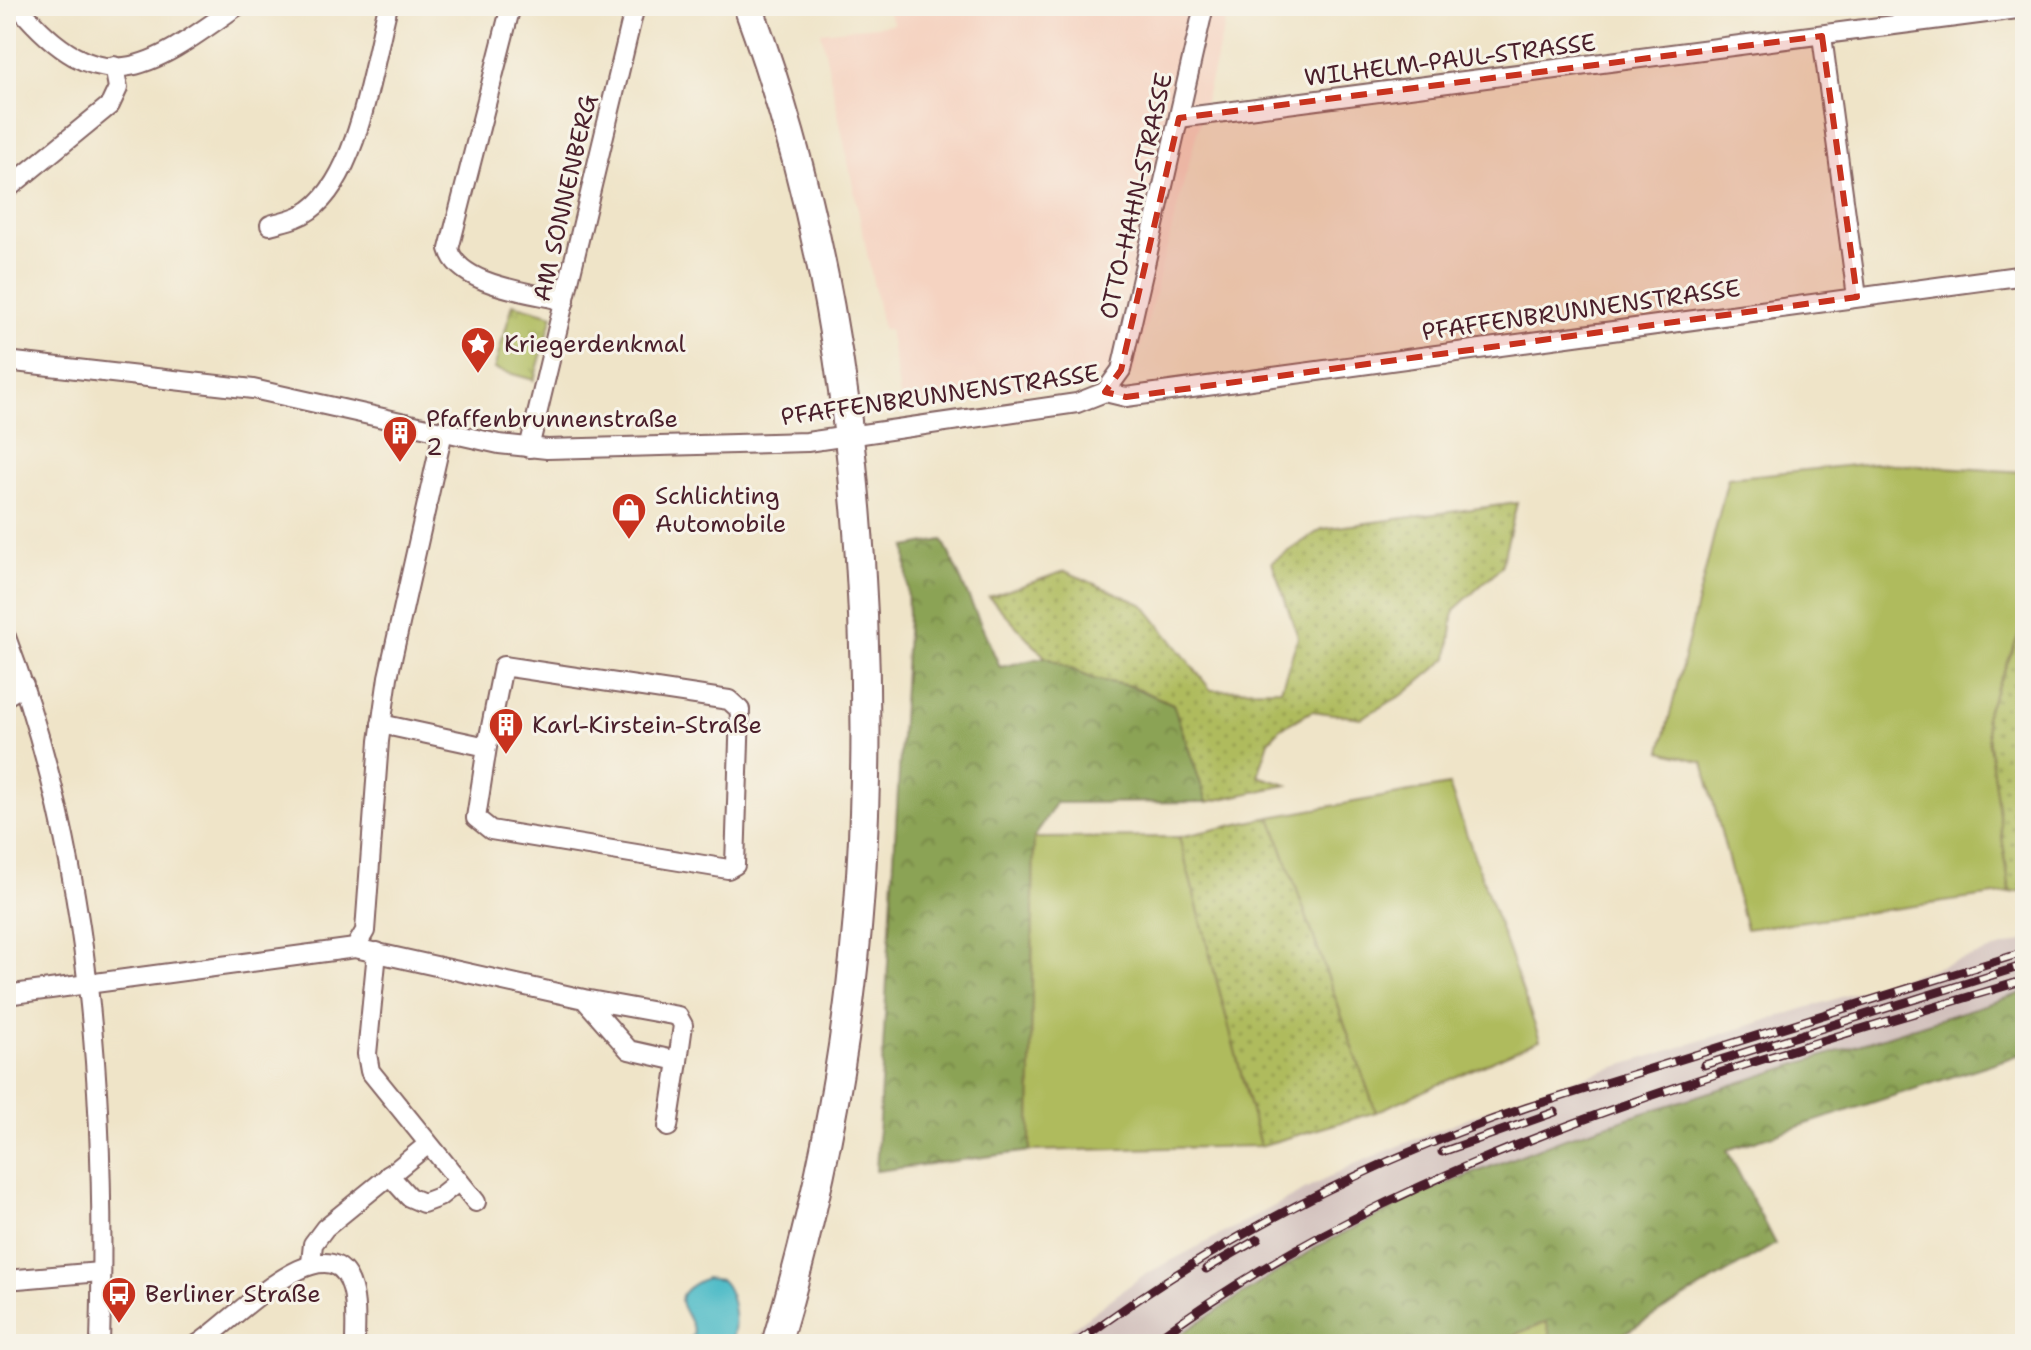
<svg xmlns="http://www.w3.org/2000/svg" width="2031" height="1350" font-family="'Shantell Sans',sans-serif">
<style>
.built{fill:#f5d3c1}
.railway{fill:#d1c0bc}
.grass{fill:url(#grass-dots);stroke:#7c6d44;stroke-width:2}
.forest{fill:url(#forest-crowns);stroke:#6a6140;stroke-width:2}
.park{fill:url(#park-tufts);stroke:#7c6d44;stroke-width:2}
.garden{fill:#afbb5d;stroke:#7c6d44;stroke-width:2}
.water{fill:#4dbbc7;stroke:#4c6d79;stroke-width:2}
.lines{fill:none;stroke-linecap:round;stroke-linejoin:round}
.minor-casing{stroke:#846462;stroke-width:22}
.primary-casing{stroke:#846462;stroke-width:32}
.minor{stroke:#fff;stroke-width:18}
.primary{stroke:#fff;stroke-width:28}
.rail-casing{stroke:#4a1f2b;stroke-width:9}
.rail{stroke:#f7f3e8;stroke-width:6;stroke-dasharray:18;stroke-linecap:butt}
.marked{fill:#c8321e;fill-opacity:0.2;stroke:#c8321e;stroke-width:6;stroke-dasharray:16 10;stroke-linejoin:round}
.labels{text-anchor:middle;stroke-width:6;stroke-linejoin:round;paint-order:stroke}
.street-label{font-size:24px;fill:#4a1f2b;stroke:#f7f3e8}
.poi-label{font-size:24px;fill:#4a1f2b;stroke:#f7f3e8;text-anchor:start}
</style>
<defs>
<pattern id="grass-dots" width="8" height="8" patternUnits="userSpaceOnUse" patternTransform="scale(2)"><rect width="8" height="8" fill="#afbb5d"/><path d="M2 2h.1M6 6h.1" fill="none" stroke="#90974d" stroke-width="1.8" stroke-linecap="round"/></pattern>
<pattern id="forest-crowns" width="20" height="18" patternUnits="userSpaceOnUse" patternTransform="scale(2)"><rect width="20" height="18" fill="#8ba354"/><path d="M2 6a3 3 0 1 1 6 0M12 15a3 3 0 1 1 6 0" fill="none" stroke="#748446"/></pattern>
<pattern id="park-tufts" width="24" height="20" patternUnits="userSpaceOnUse" patternTransform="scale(2)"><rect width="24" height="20" fill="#afbb5d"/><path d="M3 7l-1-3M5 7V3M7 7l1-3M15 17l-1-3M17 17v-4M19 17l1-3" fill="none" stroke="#90974d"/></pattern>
</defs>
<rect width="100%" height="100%" fill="#f7f3e8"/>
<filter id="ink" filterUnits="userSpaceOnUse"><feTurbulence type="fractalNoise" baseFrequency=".0125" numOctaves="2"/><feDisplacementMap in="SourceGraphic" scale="16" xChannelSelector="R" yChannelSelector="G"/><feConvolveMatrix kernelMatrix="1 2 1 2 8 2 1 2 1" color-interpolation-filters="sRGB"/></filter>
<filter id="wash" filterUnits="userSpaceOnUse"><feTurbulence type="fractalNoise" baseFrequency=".006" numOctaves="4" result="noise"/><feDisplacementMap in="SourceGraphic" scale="32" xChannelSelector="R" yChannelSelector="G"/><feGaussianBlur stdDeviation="1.8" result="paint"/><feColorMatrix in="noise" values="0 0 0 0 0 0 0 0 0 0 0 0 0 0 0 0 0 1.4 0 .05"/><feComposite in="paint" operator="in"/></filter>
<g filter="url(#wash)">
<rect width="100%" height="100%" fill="#efe4c8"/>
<path class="built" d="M 885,6 L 1230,6 L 1134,373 L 1060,387 L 902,408 L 889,329 L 883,330 L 821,32 L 894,24 Z"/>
<path class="railway" d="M 2025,940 L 2025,992 L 1565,1138 L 1425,1192 L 1318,1246 L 1165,1344 L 1051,1344 L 1142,1276 L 1352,1165 L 1519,1097 Z"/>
<g class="grass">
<path d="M 1517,503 L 1501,567 L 1454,610 L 1448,658 L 1406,693 L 1361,718 L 1312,711 L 1281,728 L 1269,741 L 1258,776 L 1287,785 L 1207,802 L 1173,704 L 1130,686 L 1093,679 L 1045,657 L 989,597 L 1065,571 L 1144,605 L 1211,690 L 1281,689 L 1298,637 L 1272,562 L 1322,529 Z"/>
<path d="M 2025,620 L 2025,890 L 2010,893 L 1985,716 Z"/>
<path d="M 1271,817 L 1376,1112 L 1260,1146 L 1179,837 Z"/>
</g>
<g class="forest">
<path d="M 943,540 L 1000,667 L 1045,657 L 1093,679 L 1130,686 L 1173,704 L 1207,802 L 1056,803 L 1034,838 L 1030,1151 L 876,1171 L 908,616 L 906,547 Z"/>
<path d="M 2025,992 L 2025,1053 L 1727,1150 L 1775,1244 L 1606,1344 L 1553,1344 L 1546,1322 L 1492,1344 L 1165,1344 L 1318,1246 L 1425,1192 L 1565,1138 Z"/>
</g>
<path class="park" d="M 513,304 L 553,315 L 534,380 L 494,369 Z"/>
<g class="garden">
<path d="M 1873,463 L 2025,472 L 2025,620 L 1985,716 L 2010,893 L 1746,929 L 1703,762 L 1661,751 L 1728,478 Z"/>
<path d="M 1449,785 L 1540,1040 L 1376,1112 L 1271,817 Z"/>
<path d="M 1179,837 L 1260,1146 L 1030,1151 L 1034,838 Z"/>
<path d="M 1546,1322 L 1553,1344 L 1492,1344 Z"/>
</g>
<path class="water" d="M 706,1278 L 721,1280 C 734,1292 740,1331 728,1344 L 686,1344 L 694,1333 C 690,1308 661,1298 706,1278 Z"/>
</g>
<g filter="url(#ink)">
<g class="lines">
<defs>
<g id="minor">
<path d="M 18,6 C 101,105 149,69 237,6"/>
<path d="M 511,6 L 449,249 C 459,286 531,292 565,301"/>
<path d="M 1822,36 L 1857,297"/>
<path d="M 1179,118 L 2025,8"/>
<path d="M 6,190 L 110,105 L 118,88 L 114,66"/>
<path d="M 270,225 C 283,221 298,219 310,210 C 359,175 373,64 388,6"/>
<path d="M 6,361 L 253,389 L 499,444 L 547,449 L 807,442 L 1077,403 L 1105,392 L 1126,397 L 2025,275"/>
<path d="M 1105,392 L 1121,370 L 1204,6"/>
<path d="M 529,448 L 635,6"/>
<path d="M 6,637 C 92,863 107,1105 100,1344"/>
<path d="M 6,696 L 24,685"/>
<path d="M 381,724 L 487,747 L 503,666 L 729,700 L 740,710 L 735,865 L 728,869 L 491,830 L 476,818 L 487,747"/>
<path d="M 355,948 L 584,999 L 629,1050 L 678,1061 L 683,1025 L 678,1016 L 584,999"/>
<path d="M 377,952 L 367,1054 L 370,1071 L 476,1202"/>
<path d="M 6,995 L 355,948 L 365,931 L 379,741 L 388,677 L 443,432"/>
<path d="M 668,1127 L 678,1061"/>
<path d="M 389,1175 L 409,1197 L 423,1203 L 439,1197 L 459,1181"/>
<path d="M 311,1263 L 313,1244 L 325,1228 L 427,1145"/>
<path d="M 6,1280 L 100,1272"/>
<path d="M 198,1344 C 228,1326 331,1214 352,1288 C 357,1306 355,1326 355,1344"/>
</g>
<path id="primary" d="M 748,6 C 821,204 854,405 863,615 C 874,872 850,1097 776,1344"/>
</defs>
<use href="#minor" class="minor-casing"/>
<use href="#primary" class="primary-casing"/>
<use href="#minor" class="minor"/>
<use href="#primary" class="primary"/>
<defs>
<g id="rail">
<path d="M 1704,1065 L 2025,965"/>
<path d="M 1442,1152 L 1555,1112"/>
<path d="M 1206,1269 L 1258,1239"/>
<path d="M 1075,1344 C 1212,1242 1366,1162 1528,1107 L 2025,952"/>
<path d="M 1150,1344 C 1406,1153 1724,1071 2025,980"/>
</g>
</defs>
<use href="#rail" class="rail-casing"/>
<use href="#rail" class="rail"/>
</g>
</g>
<path class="marked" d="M 1822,36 L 1857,297 L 1126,397 L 1105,392 L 1121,370 L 1179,118 Z"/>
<defs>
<symbol id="sight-pin" viewBox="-11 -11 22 30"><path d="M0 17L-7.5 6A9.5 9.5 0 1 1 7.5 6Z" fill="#c8321e" stroke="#f7f3e8"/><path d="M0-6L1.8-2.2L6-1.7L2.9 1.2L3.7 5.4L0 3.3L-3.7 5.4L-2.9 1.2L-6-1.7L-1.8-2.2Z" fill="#fff"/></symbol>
<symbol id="building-pin" viewBox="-11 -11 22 30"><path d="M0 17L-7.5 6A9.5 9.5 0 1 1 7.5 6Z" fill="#c8321e" stroke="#f7f3e8"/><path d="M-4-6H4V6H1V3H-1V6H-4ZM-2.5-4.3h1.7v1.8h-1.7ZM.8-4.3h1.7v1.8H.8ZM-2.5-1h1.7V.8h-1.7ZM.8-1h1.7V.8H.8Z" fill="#fff"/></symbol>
<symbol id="shop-pin" viewBox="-11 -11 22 30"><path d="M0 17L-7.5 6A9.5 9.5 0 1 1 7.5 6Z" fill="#c8321e" stroke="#f7f3e8"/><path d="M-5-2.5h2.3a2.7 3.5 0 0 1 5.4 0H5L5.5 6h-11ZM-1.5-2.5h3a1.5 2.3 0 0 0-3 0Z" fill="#fff"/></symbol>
<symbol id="bus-pin" viewBox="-11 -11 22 30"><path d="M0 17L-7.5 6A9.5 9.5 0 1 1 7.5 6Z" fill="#c8321e" stroke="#f7f3e8"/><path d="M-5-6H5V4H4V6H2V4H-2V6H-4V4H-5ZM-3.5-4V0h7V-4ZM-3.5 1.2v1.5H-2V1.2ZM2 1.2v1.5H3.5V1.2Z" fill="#fff"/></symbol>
</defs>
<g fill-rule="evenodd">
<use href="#sight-pin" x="458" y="324" width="40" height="54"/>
<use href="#building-pin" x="380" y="413" width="40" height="54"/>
<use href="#shop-pin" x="609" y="490" width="40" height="54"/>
<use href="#building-pin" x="486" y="705" width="40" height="54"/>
<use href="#bus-pin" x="99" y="1274" width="40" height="54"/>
</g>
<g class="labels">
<g class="street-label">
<text transform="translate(1450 60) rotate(-7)" y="8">WILHELM-PAUL-STRASSE</text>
<text transform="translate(1136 196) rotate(-77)" y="8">OTTO-HAHN-STRASSE</text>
<text transform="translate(565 198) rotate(-77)" y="8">AM SONNENBERG</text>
<text transform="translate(1581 310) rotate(-8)" y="8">PFAFFENBRUNNENSTRASSE</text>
<text transform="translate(940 395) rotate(-8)" y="8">PFAFFENBRUNNENSTRASSE</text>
</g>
<g class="poi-label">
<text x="504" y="352">Kriegerdenkmal</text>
<text x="426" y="427">Pfaffenbrunnenstraße<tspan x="426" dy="28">2</tspan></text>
<text x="655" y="504">Schlichting<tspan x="655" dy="28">Automobile</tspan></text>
<text x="532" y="733">Karl-Kirstein-Straße</text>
<text x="145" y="1302">Berliner Straße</text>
</g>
</g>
<rect width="2031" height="1350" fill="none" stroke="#f7f3e8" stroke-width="32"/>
</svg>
